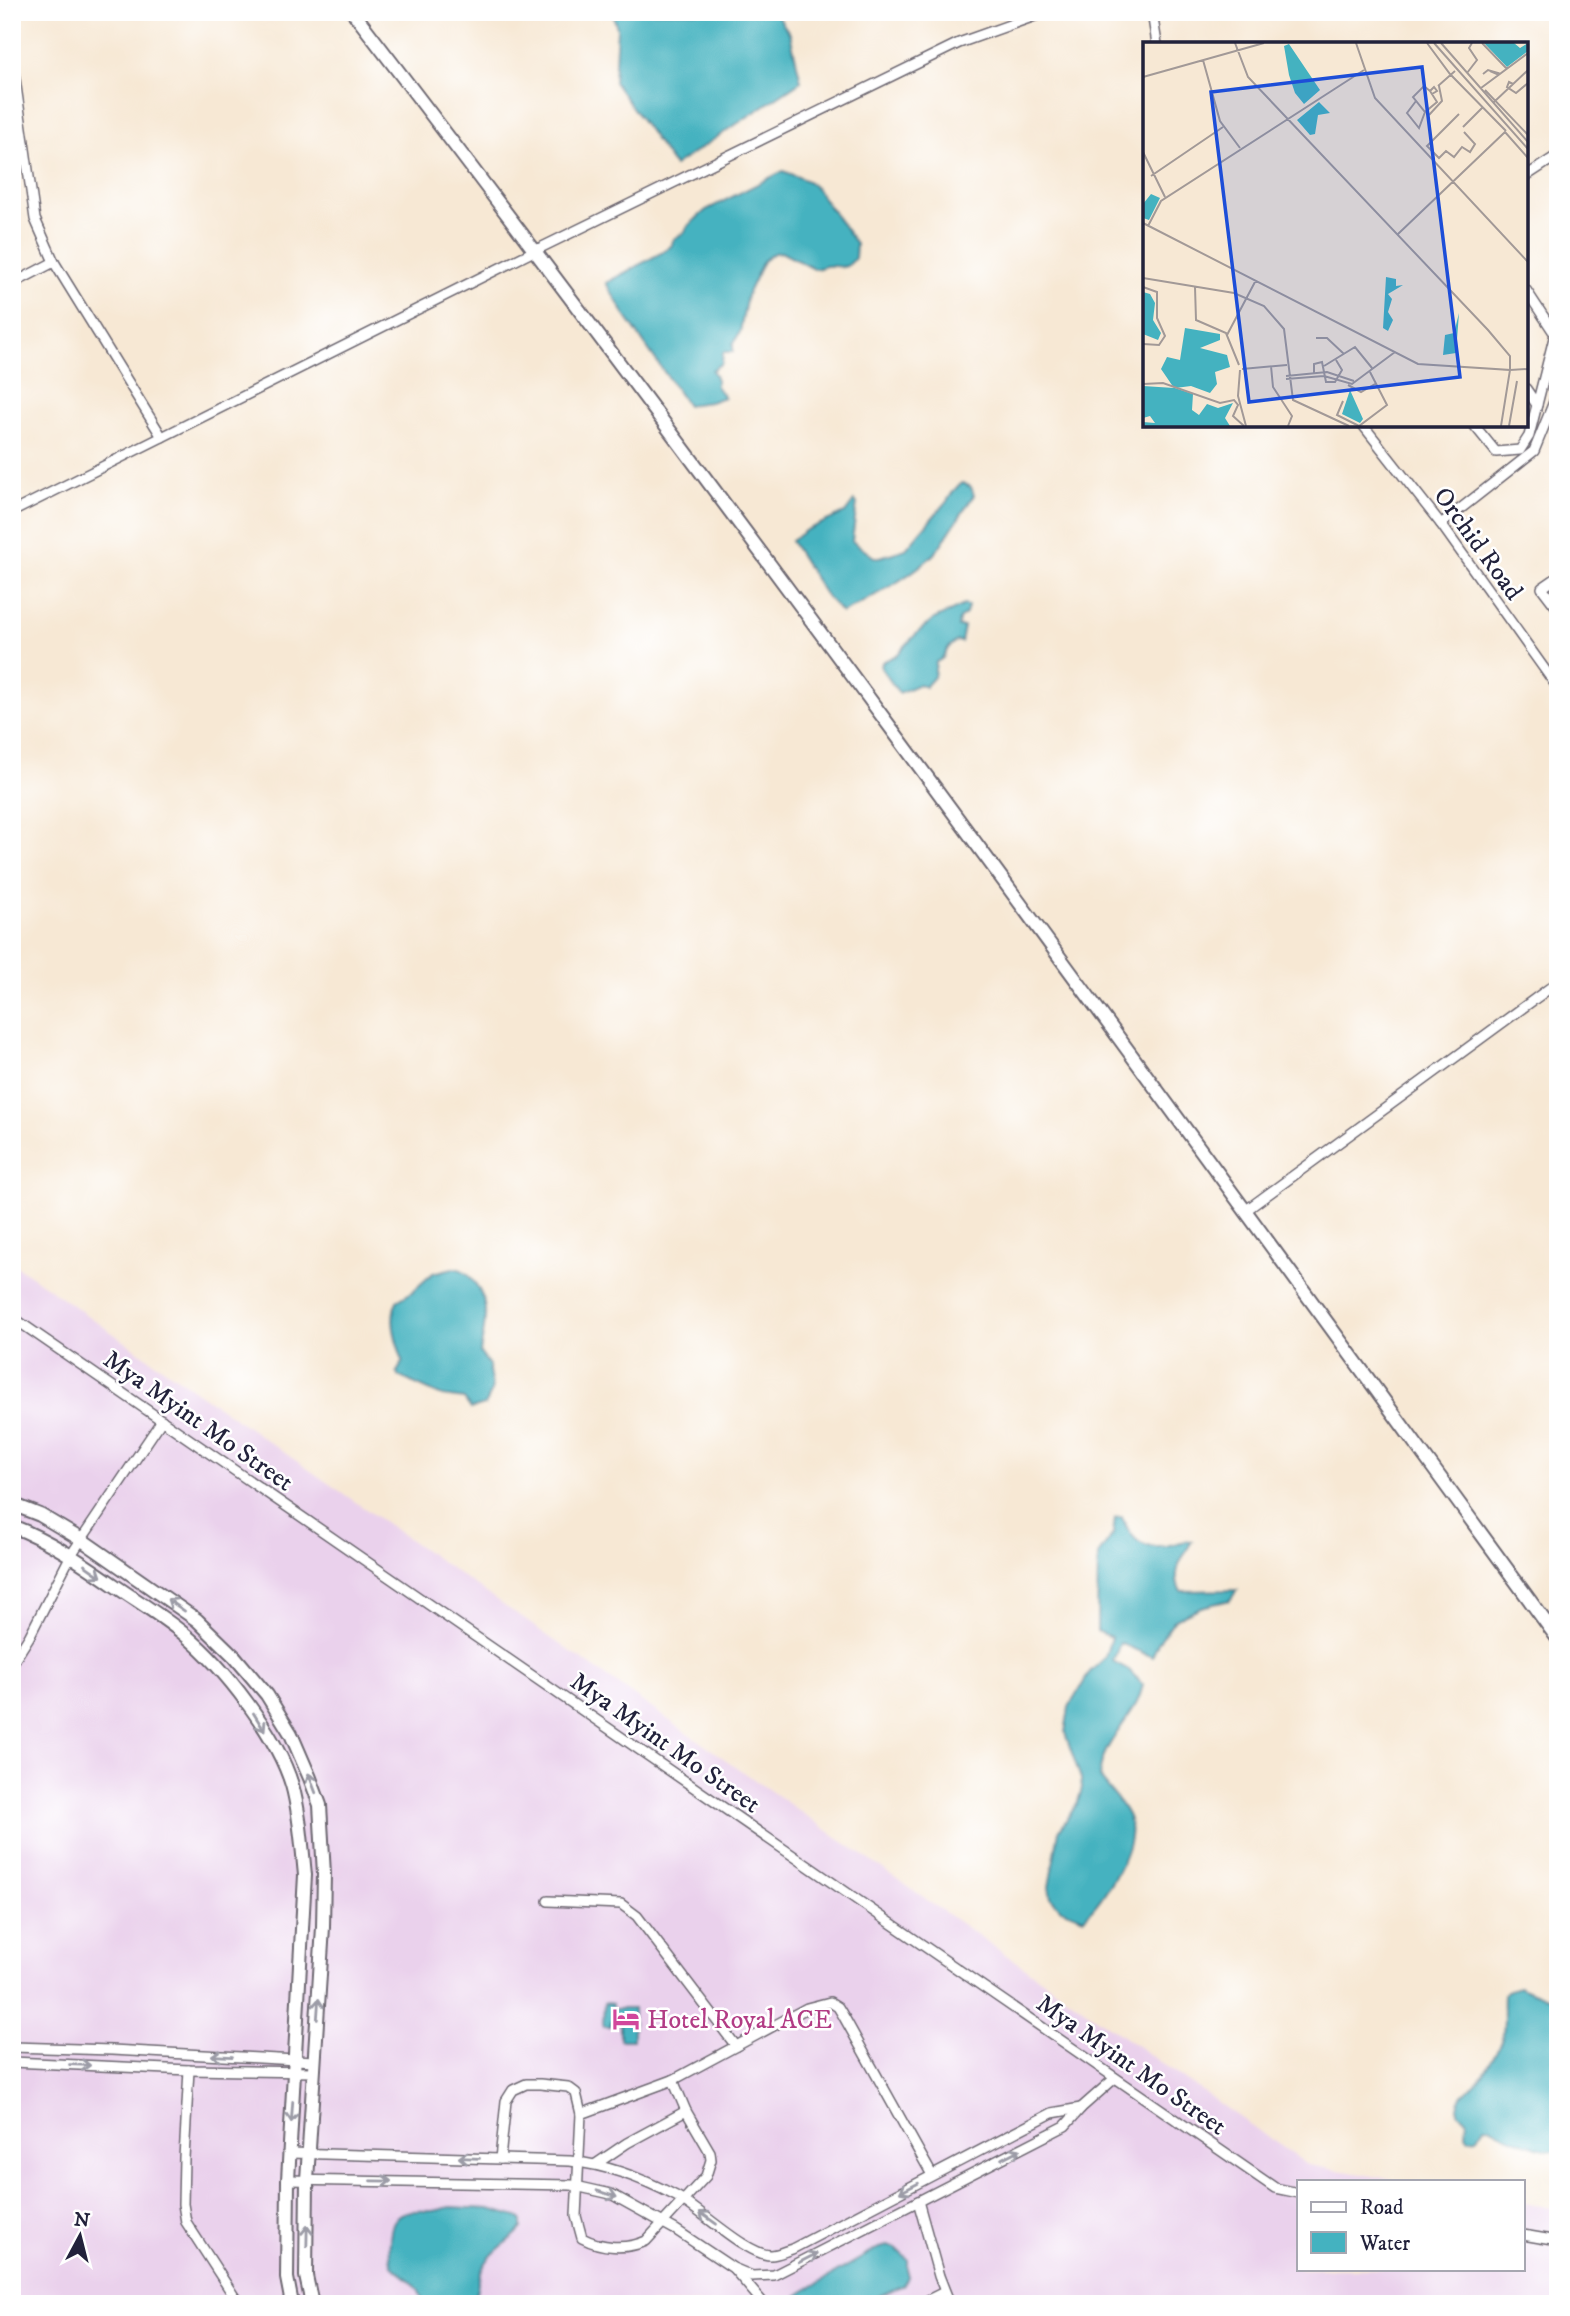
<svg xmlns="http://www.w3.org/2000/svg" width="1570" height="2316" font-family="'IM FELL DW Pica',serif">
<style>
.built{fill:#ead1ec}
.water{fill:#44b2c0;stroke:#336a7e;stroke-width:2}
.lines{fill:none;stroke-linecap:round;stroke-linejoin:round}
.minor-casing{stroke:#6d6771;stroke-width:12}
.secondary-casing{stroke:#6d6771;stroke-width:16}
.minor{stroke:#fff;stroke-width:9}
.secondary{stroke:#fff;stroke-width:12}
.oneway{stroke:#9c9ca7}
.labels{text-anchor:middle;stroke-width:5;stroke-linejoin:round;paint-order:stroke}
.street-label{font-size:26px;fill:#22223b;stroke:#fff}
.hotel-label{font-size:26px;fill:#b23c85;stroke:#fff;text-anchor:start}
.inset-road{fill:none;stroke:#a29997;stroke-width:2}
.view{fill:#1d4ed8;fill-opacity:0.15;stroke:#1d4ed8;stroke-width:3.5}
.inset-edge{fill:none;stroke:#22223b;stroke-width:3.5}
</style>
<rect width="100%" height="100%" fill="#fff"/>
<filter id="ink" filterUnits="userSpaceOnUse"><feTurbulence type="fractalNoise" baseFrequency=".0143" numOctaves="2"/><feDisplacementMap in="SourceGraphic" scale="14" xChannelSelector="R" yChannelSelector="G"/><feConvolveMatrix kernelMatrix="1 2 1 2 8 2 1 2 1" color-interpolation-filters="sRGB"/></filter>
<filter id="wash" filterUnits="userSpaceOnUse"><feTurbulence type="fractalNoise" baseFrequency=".00686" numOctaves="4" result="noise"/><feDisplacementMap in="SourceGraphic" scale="28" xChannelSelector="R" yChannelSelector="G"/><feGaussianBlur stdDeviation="1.57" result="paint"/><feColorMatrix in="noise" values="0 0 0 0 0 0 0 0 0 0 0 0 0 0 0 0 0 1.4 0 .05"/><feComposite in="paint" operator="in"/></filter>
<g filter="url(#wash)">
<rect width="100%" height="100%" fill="#f7e8d4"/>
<path class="built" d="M 12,1263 L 1308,2165 L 1402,2181 L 1299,2181 L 1299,2269 L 1523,2269 L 1523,2203 L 1558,2209 L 1558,2304 L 12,2304 Z"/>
<g class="water">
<path d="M 612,12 L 775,12 L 790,34 L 801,81 L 674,166 L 614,82 L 617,28 Z"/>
<path d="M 783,171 L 808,181 L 816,188 L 856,244 L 855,258 C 844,273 840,264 826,266 C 822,267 818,269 814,269 L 781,252 L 774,253 L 763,261 L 747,295 L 740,332 L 733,344 L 733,352 L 723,352 L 722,363 L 712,370 L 716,377 L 716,386 L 724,397 L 710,402 L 687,405 L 626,317 L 606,283 L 663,252 L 671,246 L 674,239 L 684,233 L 689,225 L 706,210 Z"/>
<path d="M 963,483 L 971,487 L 974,495 L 936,552 C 913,576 872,597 842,613 L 826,596 L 791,541 L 806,530 L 845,513 L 854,501 L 857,503 L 852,541 L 874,557 L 880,557 L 906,549 L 939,510 C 950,503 950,489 963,483 Z"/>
<path d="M 964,605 L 968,606 L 966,614 L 959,619 L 958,627 L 964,627 L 961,642 L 957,641 L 949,647 C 944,654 946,658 936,662 L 934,677 L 925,687 L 919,684 L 899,693 L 881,668 L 882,662 L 897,655 L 917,633 L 934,619 Z"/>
<path d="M 453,1268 C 462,1269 465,1271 471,1278 C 492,1303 485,1322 480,1353 L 489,1365 C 488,1384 498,1383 485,1405 L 471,1409 L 464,1399 L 442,1396 L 398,1376 L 397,1372 L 403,1362 C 397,1342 388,1321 397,1301 L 412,1292 L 433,1273 Z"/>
<path d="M 1122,1517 C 1129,1534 1138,1548 1158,1547 C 1170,1547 1179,1540 1192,1541 C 1183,1557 1170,1573 1181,1591 L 1237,1590 L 1230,1600 L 1201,1607 L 1175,1619 L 1158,1643 L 1152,1657 L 1120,1643 L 1113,1661 L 1129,1670 L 1143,1685 C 1141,1692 1139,1700 1135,1706 C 1121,1730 1101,1748 1099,1777 C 1109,1789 1121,1802 1128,1817 C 1140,1845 1104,1899 1084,1918 L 1061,1909 L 1051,1898 L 1049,1887 L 1059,1831 L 1078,1802 L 1082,1788 L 1081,1779 L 1065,1733 L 1069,1707 L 1090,1672 L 1105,1658 L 1111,1637 L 1097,1631 L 1098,1555 L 1113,1534 L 1115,1518 Z"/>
<path d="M 1518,1986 L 1547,1998 L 1558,1996 L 1558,2151 C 1548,2152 1509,2138 1499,2132 C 1492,2129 1490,2126 1484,2126 L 1477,2138 L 1469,2139 L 1466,2134 L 1467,2120 L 1458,2113 C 1456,2094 1475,2087 1484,2073 C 1490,2064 1502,2043 1503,2033 C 1505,2021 1503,2007 1504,1994 L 1507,1990 Z"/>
<path d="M 604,2003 L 612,2004 L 612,2009 L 633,2009 L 633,2040 L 620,2040 L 620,2022 L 611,2022 L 611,2027 L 603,2027 Z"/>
<path d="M 451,2207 L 490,2209 L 520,2218 L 522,2221 L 522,2228 C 509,2243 490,2251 482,2270 C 477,2280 477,2293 473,2304 L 422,2304 C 422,2285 406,2278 393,2267 C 389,2258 389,2249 390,2239 C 392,2211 405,2210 428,2211 C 436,2212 443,2208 451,2207 Z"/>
<path d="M 887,2246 L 895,2248 L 908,2260 L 908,2277 L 903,2285 L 862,2304 L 796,2304 L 797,2296 L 803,2292 L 877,2249 Z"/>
</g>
</g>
<g filter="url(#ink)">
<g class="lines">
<defs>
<g id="minor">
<path d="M 1152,12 L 1157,44"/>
<path d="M 12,58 L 35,219 L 54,262 L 162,437"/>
<path d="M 1526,176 L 1558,155"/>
<path d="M 12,284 L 54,262"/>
<path d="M 1526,290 L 1555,334 L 1558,333"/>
<path d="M 1526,389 L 1537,405"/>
<path d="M 1363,425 L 1441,524 L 1558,688"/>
<path d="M 1474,425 L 1496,452 L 1520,450 L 1529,436 L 1555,334"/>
<path d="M 12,512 L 534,251 L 959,43 L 1046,12"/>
<path d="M 1441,524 L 1534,451 L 1558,392"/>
<path d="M 1558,577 L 1542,588 L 1558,609"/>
<path d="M 1245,1211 L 1558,982"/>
<path d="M 12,1317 L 1275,2188 L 1299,2193"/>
<path d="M 12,1664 L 29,1637 L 71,1555 L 162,1420"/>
<path d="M 548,1901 L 621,1904 L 637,1916 L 736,2046"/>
<path d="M 12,2047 L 112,2050 L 314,2061"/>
<path d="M 12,2062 L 189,2070 L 314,2072"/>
<path d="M 189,2070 L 184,2158 L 183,2204 L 186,2222 L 239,2304"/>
<path d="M 581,2114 L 673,2080 L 807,2008 L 830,2002 L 838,2007 L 844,2017 L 932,2175"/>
<path d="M 290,2153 L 570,2161 C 608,2165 642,2178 676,2196 C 699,2208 748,2256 771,2255 C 777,2255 785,2251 792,2249 L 1052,2113 L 1081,2108"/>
<path d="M 500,2159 L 506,2101 L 513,2090 L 526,2084 L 540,2084 L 568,2087 L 576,2093 L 581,2114 L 576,2216 L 582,2238 C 601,2248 626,2250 646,2241 L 706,2176 L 711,2160 L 710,2152 L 686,2111 L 673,2080"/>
<path d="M 596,2164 L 627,2143 L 686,2111"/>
<path d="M 288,2180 L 571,2185 L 611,2194 L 676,2230 L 733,2268 L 752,2276 L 774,2275 L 1065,2126 L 1081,2108 L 1115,2078"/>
<path d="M 918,2201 L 939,2276 L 950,2304"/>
<path d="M 1523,2235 L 1558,2241"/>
<path d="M 734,2269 L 764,2304"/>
<path d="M 920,2304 L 944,2292"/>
</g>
<g id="secondary">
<path d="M 353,12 C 764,548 1160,1094 1558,1639"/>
<path d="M 12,1504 L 40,1515 L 82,1540 L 197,1620 L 235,1657 L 267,1695 L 291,1734 L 310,1778 L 320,1805 L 324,1874 L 323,1927 L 307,2180 L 306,2276 L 312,2304"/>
<path d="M 12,1526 C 49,1540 81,1562 114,1585 C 137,1601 162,1616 184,1634 C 224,1667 277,1735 292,1785 C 300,1813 302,1846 305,1875 L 288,2180 L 287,2278 L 292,2304"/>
</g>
</defs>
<use href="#minor" class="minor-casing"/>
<use href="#secondary" class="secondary-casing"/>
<use href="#minor" class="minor"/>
<use href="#secondary" class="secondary"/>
</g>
<defs><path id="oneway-shaft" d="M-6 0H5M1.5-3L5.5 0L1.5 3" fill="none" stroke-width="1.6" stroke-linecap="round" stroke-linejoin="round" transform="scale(1.75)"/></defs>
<g class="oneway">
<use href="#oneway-shaft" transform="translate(93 1571) rotate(35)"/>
<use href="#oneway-shaft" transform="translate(176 1605) rotate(-145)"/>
<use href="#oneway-shaft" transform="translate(259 1722) rotate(58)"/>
<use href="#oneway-shaft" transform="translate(312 1783) rotate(-111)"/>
<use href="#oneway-shaft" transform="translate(318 2009) rotate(-86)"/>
<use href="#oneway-shaft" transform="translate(222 2056) rotate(-177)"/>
<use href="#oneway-shaft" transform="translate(80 2065) rotate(2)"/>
<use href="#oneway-shaft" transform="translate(292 2112) rotate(94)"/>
<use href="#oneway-shaft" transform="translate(1011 2154) rotate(-27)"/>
<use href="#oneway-shaft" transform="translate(469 2158) rotate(-178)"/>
<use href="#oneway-shaft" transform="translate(381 2181) rotate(1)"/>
<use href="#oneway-shaft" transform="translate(909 2188) rotate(153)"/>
<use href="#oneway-shaft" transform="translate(607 2194) rotate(18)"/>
<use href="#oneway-shaft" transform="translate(708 2218) rotate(-144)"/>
<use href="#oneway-shaft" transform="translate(307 2236) rotate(-89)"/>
<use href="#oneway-shaft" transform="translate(808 2258) rotate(-27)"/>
</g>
</g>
<defs>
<symbol id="hotel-bare" viewBox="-9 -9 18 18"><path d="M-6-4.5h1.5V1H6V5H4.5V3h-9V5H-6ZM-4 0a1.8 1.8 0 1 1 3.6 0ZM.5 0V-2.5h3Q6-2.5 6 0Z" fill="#d1479c" stroke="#fff" stroke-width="2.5" paint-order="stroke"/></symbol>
</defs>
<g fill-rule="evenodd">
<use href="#hotel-bare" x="607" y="2000" width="38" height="38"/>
</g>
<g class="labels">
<g class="street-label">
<text transform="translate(1479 543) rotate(54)" y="9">Orchid Road</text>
<text transform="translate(199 1420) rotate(35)" y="9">Mya Myint Mo Street</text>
<text transform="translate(666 1742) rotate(35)" y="9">Mya Myint Mo Street</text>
<text transform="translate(1132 2064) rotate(35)" y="9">Mya Myint Mo Street</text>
</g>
<g class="hotel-label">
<text x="647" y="2028">Hotel Royal ACE</text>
</g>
</g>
<g transform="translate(1143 42)">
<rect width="385" height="385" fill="#f7e8d4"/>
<path d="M 341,1 L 371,1 L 377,6 L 385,1 L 385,9 L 364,25 ZM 146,2 L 177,48 L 161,62 L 152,51 L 146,33 L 141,4 ZM 176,60 L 187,71 L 175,73 L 172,92 L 167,93 L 154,78 ZM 8,152 L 17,156 L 6,178 L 0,176 L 0,162 ZM 243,235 L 253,237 L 253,244 L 260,243 L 245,252 L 249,257 L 245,270 L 250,278 L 245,289 L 240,286 ZM 0,250 L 7,252 L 12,261 L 10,278 L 18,291 L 15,298 L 0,292 ZM 316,271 L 313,311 L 300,313 L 302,293 L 311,291 ZM 42,286 L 77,292 L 77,298 L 57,306 L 84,313 L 87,325 L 72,330 L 74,342 L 67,351 L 48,344 L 32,346 L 50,352 L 49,368 L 56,373 L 64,362 L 75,366 L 90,361 L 82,376 L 87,384 L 0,384 L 0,380 L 12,381 L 7,374 L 0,376 L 0,344 L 31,346 L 18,327 L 24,315 L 37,318 ZM 207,348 L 220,377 L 217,381 L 199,372 Z" fill="#44b2c0"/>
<path class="inset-road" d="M 92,1 L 105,35 L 345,288 L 367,314 L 367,328 L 385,327M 213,1 L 232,56 L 385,220M 284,1 L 307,32 L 363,89M 291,1 L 385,107M 298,1 L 385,100M 339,1 L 364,27M 60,18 L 77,79 L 97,106M 324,31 L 334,18 L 326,6 L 329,1M 340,32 L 345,28 L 355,31 L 354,32 L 347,29M 0,35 L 121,1M 370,42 L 366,40 L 364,45 L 373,51 L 385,41M 295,44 L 312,29M 338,46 L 385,11M 342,48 L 385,93M 287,49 L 281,44 L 270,55 L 282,70 L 294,60 L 287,49 L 291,45 L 294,49 L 289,52M 273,59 L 264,71 L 276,86 L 282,70M 351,60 L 385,28M 316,72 L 284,104 L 296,116 L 303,109 L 311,115 L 319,105 L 327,110 L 332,102 L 321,90M 286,73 L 299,59 L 296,44M 320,85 L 339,66M 0,110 L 22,155M 8,134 L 80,85M 0,181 L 275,322 L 367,328 L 358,384M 5,184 L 18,159 L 221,28M 255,192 L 362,90 L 385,116M 0,236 L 91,251 L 121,264 L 141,287 L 150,358 L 206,384M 0,245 L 14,250 L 14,276 L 22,294 L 16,303 L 0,302M 52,245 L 53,278 L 83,291 L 96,323M 84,293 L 113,238M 173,296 L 184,296 L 201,312M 128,324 L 130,345 L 149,374 L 145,384M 181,324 L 212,305 L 229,326M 99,327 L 144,323M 97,328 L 95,354 L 103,384M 171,331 L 171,322 L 179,320 L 183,340 L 192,340 L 199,328 L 193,318M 143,334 L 184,330 L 211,339M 143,337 L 181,334 L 209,342 L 252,310M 0,342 L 20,341 L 77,361 L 91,358 L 95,363 L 90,374 L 101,384M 205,343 L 218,350 L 232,342M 200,359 L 194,373 L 216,384 L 244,363 L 227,330M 366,384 L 374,339"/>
<path class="view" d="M 279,25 L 317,335 L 106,360 L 68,50 Z"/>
<rect width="385" height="385" class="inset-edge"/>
</g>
<rect width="1570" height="2316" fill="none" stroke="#fff" stroke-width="42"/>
<rect x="1297" y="2180" width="228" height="91" fill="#ffffff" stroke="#a7a7b1" stroke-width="2"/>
<rect x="1311" y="2202" width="35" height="10" fill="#ffffff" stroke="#a7a7b1" stroke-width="2"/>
<text x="1360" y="2214" font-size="21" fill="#22223b">Road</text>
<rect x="1311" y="2232" width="35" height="21" fill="#44b2c0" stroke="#a7a7b1" stroke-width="2"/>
<text x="1360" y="2250" font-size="21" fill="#22223b">Water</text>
<g transform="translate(80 2236) rotate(7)" stroke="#ffffff" stroke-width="5" paint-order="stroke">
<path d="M0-5L12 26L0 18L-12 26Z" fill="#22223b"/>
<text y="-10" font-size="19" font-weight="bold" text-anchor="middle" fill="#22223b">N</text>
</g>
</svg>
